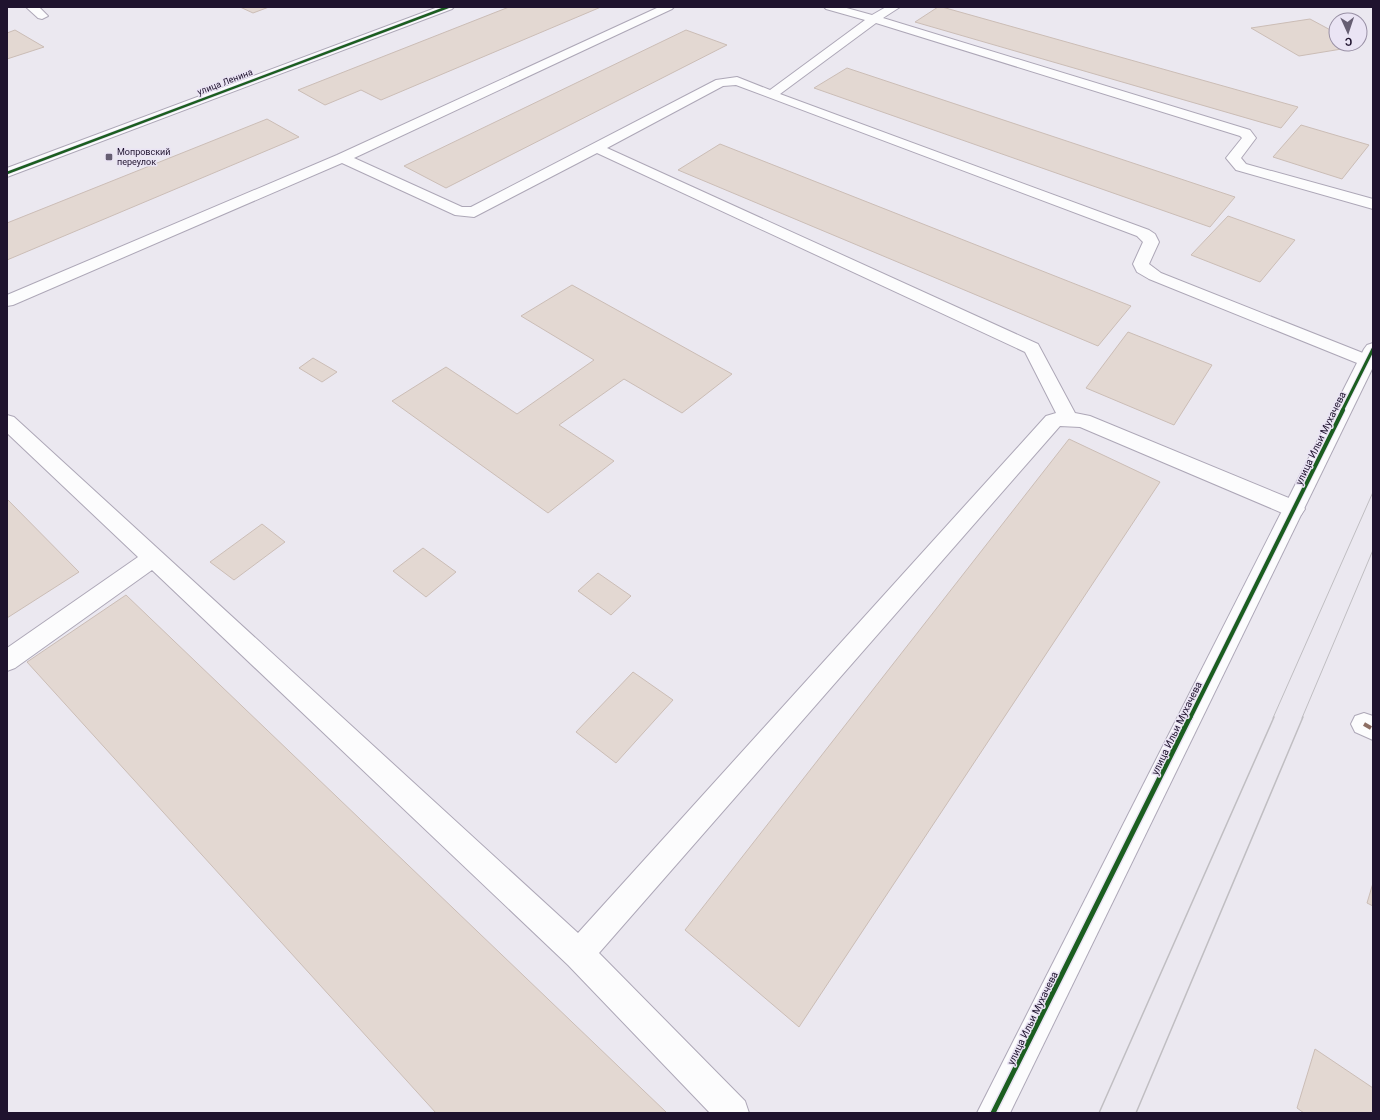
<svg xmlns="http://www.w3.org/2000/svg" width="1380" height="1120" font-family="Roboto,sans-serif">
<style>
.building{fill:#e3d8d2;stroke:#cbbdb6}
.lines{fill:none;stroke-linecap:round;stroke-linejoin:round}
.service-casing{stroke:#ada7b7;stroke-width:2}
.minor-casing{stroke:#ada7b7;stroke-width:2}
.tertiary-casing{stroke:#ada7b7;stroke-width:2}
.service{fill:#fcfcfd;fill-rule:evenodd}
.minor{fill:#fcfcfd;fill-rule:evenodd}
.tertiary{fill:#fcfcfd;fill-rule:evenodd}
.tram-far1{stroke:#c0bec2;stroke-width:1}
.tram{stroke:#c0bec2;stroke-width:1.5}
.quiet{stroke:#8d6e63;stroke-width:4;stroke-dasharray:8 4;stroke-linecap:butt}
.cycleway-far3-casing{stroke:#eae4f4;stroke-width:4}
.cycleway-far2-casing{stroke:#eae4f4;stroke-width:5}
.cycleway-far1-casing{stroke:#eae4f4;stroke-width:6}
.cycleway-casing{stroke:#eae4f4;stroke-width:8}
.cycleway-far3{stroke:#1b5e20;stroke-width:2.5}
.cycleway-far2{stroke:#1b5e20;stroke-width:3}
.cycleway-far1{stroke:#1b5e20;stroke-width:4}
.cycleway{stroke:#1b5e20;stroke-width:5}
.poi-dot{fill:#665e72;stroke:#eae4f4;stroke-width:1.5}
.labels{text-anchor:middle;stroke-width:3;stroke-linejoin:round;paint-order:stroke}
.far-street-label{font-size:9px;fill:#1f132e;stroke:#eae4f4}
.far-poi-label{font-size:9px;fill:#1f132e;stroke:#eae4f4;text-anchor:start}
.street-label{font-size:10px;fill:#1f132e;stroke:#eae4f4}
</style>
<rect width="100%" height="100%" fill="#ebe8f0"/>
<g class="building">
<path d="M 240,7 L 269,7 L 253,13 Z"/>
<path d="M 509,7 L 601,7 L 381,100 L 361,90 L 325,105 L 298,90 Z"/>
<path d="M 938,7 L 942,7 L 1298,107 L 1281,128 L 915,22 Z"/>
<path d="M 1310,19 L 1336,33 L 1336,44 L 1357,44 L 1360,46 L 1299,56 L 1251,28 Z"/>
<path d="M 15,30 L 44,47 L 7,59 L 7,33 Z"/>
<path d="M 686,30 L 727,45 L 446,188 L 404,166 Z"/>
<path d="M 847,68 L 1235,197 L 1210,227 L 814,88 Z"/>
<path d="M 267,119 L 299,137 L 7,260 L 7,223 Z"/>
<path d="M 1301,125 L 1369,145 L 1342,179 L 1273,157 Z"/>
<path d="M 720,144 L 1131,306 L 1098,346 L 678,170 Z"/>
<path d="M 1228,216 L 1295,240 L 1260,282 L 1191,255 Z"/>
<path d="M 572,285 L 732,374 L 682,413 L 624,379 L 559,425 L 614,461 L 548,513 L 392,401 L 446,367 L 517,414 L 594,360 L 521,316 Z"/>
<path d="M 1128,332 L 1212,365 L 1174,425 L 1086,388 Z"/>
<path d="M 313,358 L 337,372 L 322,382 L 299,368 Z"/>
<path d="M 1069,439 L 1160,482 L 799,1027 L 685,930 Z"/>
<path d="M 7,499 L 79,572 L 7,618 Z"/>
<path d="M 262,524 L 285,542 L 234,580 L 210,562 Z"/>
<path d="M 423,548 L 456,572 L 426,597 L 393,571 Z"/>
<path d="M 598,573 L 631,596 L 611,615 L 578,591 Z"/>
<path d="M 126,595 L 666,1112 L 665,1113 L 436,1113 L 27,662 Z"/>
<path d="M 633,672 L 673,700 L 616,763 L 576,732 Z"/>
<path d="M 1373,883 L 1373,906 L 1367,903 Z"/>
<path d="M 1315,1049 L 1373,1088 L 1373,1113 L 1304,1113 L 1297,1108 Z"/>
</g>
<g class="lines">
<defs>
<path id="service" d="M 659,7 L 674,7 L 672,9 L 354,158 L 462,207 L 471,207 L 716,80 L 737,77 L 770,90 L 865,20 L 826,9 L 824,7 L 843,7 L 872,15 L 886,7 L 900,7 L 883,18 L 1250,130 L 1256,138 L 1241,158 L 1246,164 L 1373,199 L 1373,209 L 1236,170 L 1226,158 L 1242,138 L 1240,136 L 876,23 L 780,94 L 1149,230 L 1155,234 L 1159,242 L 1149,264 L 1161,273 L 1373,357 L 1373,365 L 1367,367 L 1149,279 L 1137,272 L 1133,264 L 1143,242 L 1137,236 L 736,85 L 723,86 L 607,148 L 1038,344 L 1075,413 L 1090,416 L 1301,503 L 1305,509 L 1301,515 L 1294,517 L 1287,515 L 1080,427 L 1060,426 L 599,953 L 745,1101 L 749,1113 L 710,1113 L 568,965 L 152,570 L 15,668 L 7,671 L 7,648 L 138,557 L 7,433 L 7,415 L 14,417 L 578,933 L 1046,416 L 1056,413 L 1025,352 L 597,153 L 474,217 L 455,215 L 342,163 L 13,305 L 7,306 L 7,295 L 337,155 Z"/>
<g id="minor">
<path d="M 26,7 L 39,7 L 48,16 L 42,19 L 38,18 Z"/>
<path d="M 1364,713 L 1373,716 L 1373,740 L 1355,732 L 1351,724 L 1355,716 Z"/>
</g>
<g id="tertiary">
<path d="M 438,7 L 454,7 L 452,9 L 7,177 L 7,168 Z"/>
<path d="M 1373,343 L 1373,367 L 1010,1113 L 977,1113 L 1364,349 L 1367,345 Z"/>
</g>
</defs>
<use href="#service" class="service-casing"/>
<use href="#minor" class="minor-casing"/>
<use href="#tertiary" class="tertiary-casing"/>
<use href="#service" class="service"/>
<use href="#minor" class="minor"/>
<use href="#tertiary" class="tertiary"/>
<g class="tram-far1">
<path d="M 1273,718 L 1373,492"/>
<path d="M 1302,718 L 1373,550"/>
</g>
<g class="tram">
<path d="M 1099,1113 L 1274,717"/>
<path d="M 1136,1113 L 1303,717"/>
</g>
<path class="quiet" d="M 1364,724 L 1373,729"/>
<defs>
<path id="cycleway-far3" d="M 7,173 L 448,7"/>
<path id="cycleway-far2" d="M 1342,411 L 1373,349"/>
<path id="cycleway-far1" d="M 1190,718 L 1343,410"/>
<path id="cycleway" d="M 993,1113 L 1190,717"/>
</defs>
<use href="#cycleway-far3" class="cycleway-far3-casing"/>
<use href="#cycleway-far2" class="cycleway-far2-casing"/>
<use href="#cycleway-far1" class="cycleway-far1-casing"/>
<use href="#cycleway" class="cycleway-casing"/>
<use href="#cycleway-far3" class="cycleway-far3"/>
<use href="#cycleway-far2" class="cycleway-far2"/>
<use href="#cycleway-far1" class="cycleway-far1"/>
<use href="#cycleway" class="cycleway"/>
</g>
<rect class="poi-dot" x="105" y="153" width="8" height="8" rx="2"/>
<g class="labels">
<g class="far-street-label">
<text transform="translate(225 82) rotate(-21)" y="3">улица Ленина</text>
</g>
<g class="far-poi-label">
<text x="117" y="155">Мопровский<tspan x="117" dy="10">переулок</tspan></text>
</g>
<g class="street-label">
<text transform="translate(1320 438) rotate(-64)" y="4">улица Ильи Мухачева</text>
<text transform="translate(1176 728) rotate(-64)" y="4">улица Ильи Мухачева</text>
<text transform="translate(1032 1018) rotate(-64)" y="4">улица Ильи Мухачева</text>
</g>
</g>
<rect width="1380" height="1120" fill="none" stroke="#1f132e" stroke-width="16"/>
<g transform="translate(1348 32) rotate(177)"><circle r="19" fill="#eae4f4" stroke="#9990a5"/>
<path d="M0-3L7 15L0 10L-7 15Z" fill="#665e72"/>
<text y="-6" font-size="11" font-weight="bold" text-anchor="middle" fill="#1f132e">С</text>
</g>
</svg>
